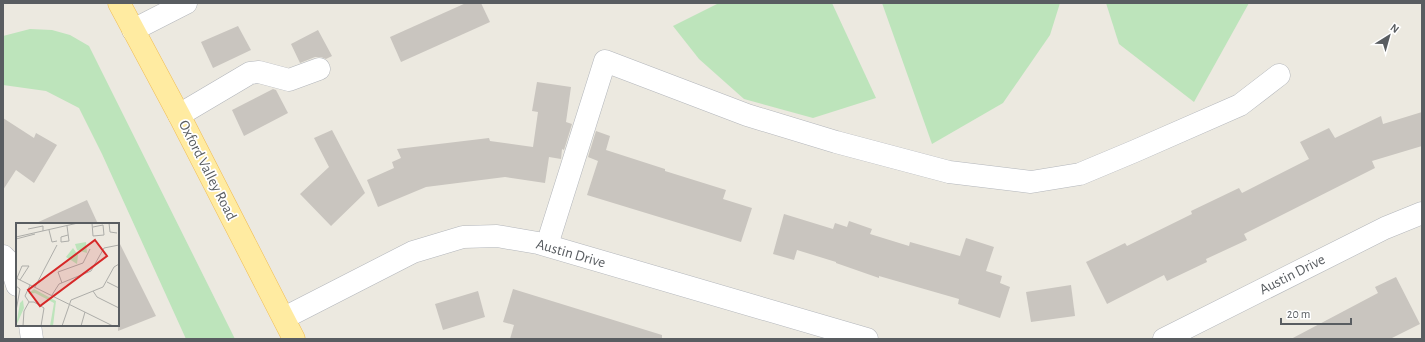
<svg xmlns="http://www.w3.org/2000/svg" width="1425" height="342" font-family="'Alegreya Sans',sans-serif">
<style>
.green{fill:#bde4bb}
.building{fill:#c9c5bf}
.lines{fill:none;stroke-linecap:round;stroke-linejoin:round}
.minor-casing{stroke:#b3b6bb;stroke-width:23}
.major-casing{stroke:#f1bd53;stroke-width:23}
.minor{stroke:#fff;stroke-width:22}
.major{stroke:#ffeba1;stroke-width:22}
.labels{text-anchor:middle;stroke-width:3.5;stroke-linejoin:round;paint-order:stroke}
.street-label{font-size:15px;fill:#595d61;stroke:#fff}
.inset-road{fill:none;stroke:#adada9;stroke-width:1}
.view{fill:#d62828;fill-opacity:0.15;stroke:#d62828;stroke-width:2}
.inset-edge{fill:none;stroke:#595d61;stroke-width:2}
</style>
<rect width="100%" height="100%" fill="#ece9e0"/>
<g class="green">
<path d="M 719,3 L 832,3 L 876,98 L 813,118 L 744,99 L 699,59 L 673,26 Z"/>
<path d="M 882,3 L 1060,3 L 1050,35 L 1003,103 L 932,144 Z"/>
<path d="M 1106,3 L 1249,3 L 1194,102 L 1119,44 Z"/>
<path d="M 30,29 L 52,30 L 70,35 L 89,46 L 235,339 L 186,339 L 102,154 L 79,108 L 46,91 L 3,85 L 3,36 Z"/>
</g>
<g class="building">
<path d="M 466,3 L 481,3 L 490,22 L 401,62 L 390,37 Z"/>
<path d="M 238,26 L 251,50 L 213,68 L 201,42 Z"/>
<path d="M 318,30 L 332,56 L 326,59 L 321,57 L 315,57 L 300,63 L 291,44 Z"/>
<path d="M 537,82 L 571,87 L 566,122 L 572,124 L 564,150 L 562,149 L 561,159 L 549,157 L 545,183 L 505,177 L 426,187 L 378,207 L 367,180 L 394,168 L 392,162 L 401,158 L 397,149 L 489,138 L 490,141 L 533,147 L 538,112 L 532,111 Z"/>
<path d="M 273,89 L 276,90 L 288,113 L 244,136 L 232,110 Z"/>
<path d="M 1422,112 L 1422,146 L 1372,161 L 1375,168 L 1244,234 L 1247,240 L 1206,259 L 1207,262 L 1167,281 L 1164,275 L 1107,304 L 1086,262 L 1125,243 L 1127,246 L 1192,214 L 1191,211 L 1239,188 L 1242,193 L 1309,159 L 1300,142 L 1329,128 L 1335,138 L 1381,116 L 1383,124 Z"/>
<path d="M 3,118 L 34,138 L 36,133 L 57,145 L 34,183 L 16,170 L 3,190 Z"/>
<path d="M 332,130 L 365,193 L 331,226 L 300,194 L 329,167 L 314,138 Z"/>
<path d="M 596,131 L 610,136 L 606,150 L 665,169 L 665,171 L 726,190 L 723,199 L 752,208 L 741,242 L 587,195 L 598,161 L 588,157 Z"/>
<path d="M 87,200 L 98,224 L 34,224 Z"/>
<path d="M 784,214 L 833,229 L 835,223 L 847,227 L 849,221 L 872,229 L 870,234 L 909,246 L 910,242 L 960,256 L 966,238 L 994,247 L 986,271 L 1002,276 L 1000,283 L 1010,287 L 1000,318 L 958,304 L 959,299 L 879,276 L 879,278 L 836,263 L 836,262 L 797,250 L 794,260 L 773,254 Z"/>
<path d="M 118,240 L 156,316 L 118,331 Z"/>
<path d="M 1396,277 L 1420,324 L 1390,339 L 1291,339 L 1378,293 L 1375,287 Z"/>
<path d="M 1071,285 L 1075,316 L 1031,322 L 1026,292 Z"/>
<path d="M 513,289 L 662,335 L 662,339 L 510,339 L 514,325 L 503,322 Z"/>
<path d="M 478,291 L 485,317 L 443,330 L 435,304 Z"/>
</g>
<g class="lines">
<defs>
<g id="minor">
<path d="M 133,30 L 186,3"/>
<path d="M 179,115 L 250,73 L 259,72 L 289,80 L 319,69"/>
<path d="M 547,245 L 605,61 L 747,115 L 836,142 L 949,172 L 1031,182 L 1080,174 L 1135,151 L 1240,105 L 1279,75"/>
<path d="M 3,256 L 10,263 L 17,285"/>
<path d="M 284,318 L 413,252 L 463,237 L 497,236 L 538,243 L 867,339"/>
<path d="M 30,325 L 32,339"/>
<path d="M 1164,339 L 1385,228 L 1422,213"/>
</g>
<path id="major" d="M 119,3 L 179,115 L 294,339"/>
</defs>
<use href="#minor" class="minor-casing"/>
<use href="#major" class="major-casing"/>
<use href="#minor" class="minor"/>
<use href="#major" class="major"/>
</g>
<g class="labels">
<g class="street-label">
<text transform="translate(208 170) rotate(63)" y="5">Oxford Valley Road</text>
<text transform="translate(571 253) rotate(16)" y="5">Austin Drive</text>
<text transform="translate(1292 274) rotate(-27)" y="5">Austin Drive</text>
</g>
</g>
<g transform="translate(16 223)">
<rect width="103" height="103" fill="#ece9e0"/>
<path d="M 70,19 L 71,30 L 61,27 L 59,21 ZM 57,25 L 62,32 L 61,41 L 50,34 ZM 18,66 L 40,78 L 37,103 L 34,103 L 38,80 L 19,70 L 12,71 ZM 7,77 L 8,85 L 0,103 L 4,80 Z" fill="#bde4bb"/>
<path class="inset-road" d="M 76,0 L 77,13 L 88,12 L 87,2 L 77,4M 93,0 L 94,9 L 101,10M 51,3 L 53,18 L 45,19 L 45,14 L 52,12M 12,6 L 27,3 L 27,8M 33,7 L 36,19 L 41,18M 0,14 L 62,0M 0,16 L 19,11M 0,55 L 97,103M 1,55 L 6,43 L 13,43 L 4,57M 91,59 L 103,65M 46,60 L 42,49 L 67,40 L 74,26M 0,63 L 4,66 L 0,88M 19,64 L 41,22M 77,68 L 81,74 L 103,85M 36,72 L 43,61 L 75,48 L 88,25 L 103,22M 13,79 L 9,73 L 14,62M 7,103 L 8,88 L 13,79 L 18,79 L 28,85 L 25,103M 46,103 L 55,77 L 87,64 L 98,44 L 103,41M 65,103 L 69,89"/>
<path class="view" d="M 79,17 L 91,33 L 24,83 L 12,67 Z"/>
<rect width="103" height="103" class="inset-edge"/>
</g>
<rect width="1425" height="342" fill="none" stroke="#595d61" stroke-width="8"/>
<g transform="translate(1389 36) rotate(37)" stroke="#ffffff" stroke-width="3" paint-order="stroke">
<path d="M0-3L7 15L0 10L-7 15Z" fill="#595d61"/>
<text y="-6" font-size="11" font-weight="bold" text-anchor="middle" fill="#595d61">N</text>
</g>
<path d="M1281 318v6h70v-6" fill="none" stroke="#595d61" stroke-width="2"/>
<text x="1287" y="318" font-size="12" fill="#595d61" stroke="#ffffff" stroke-width="3" paint-order="stroke">20 m</text>
</svg>
